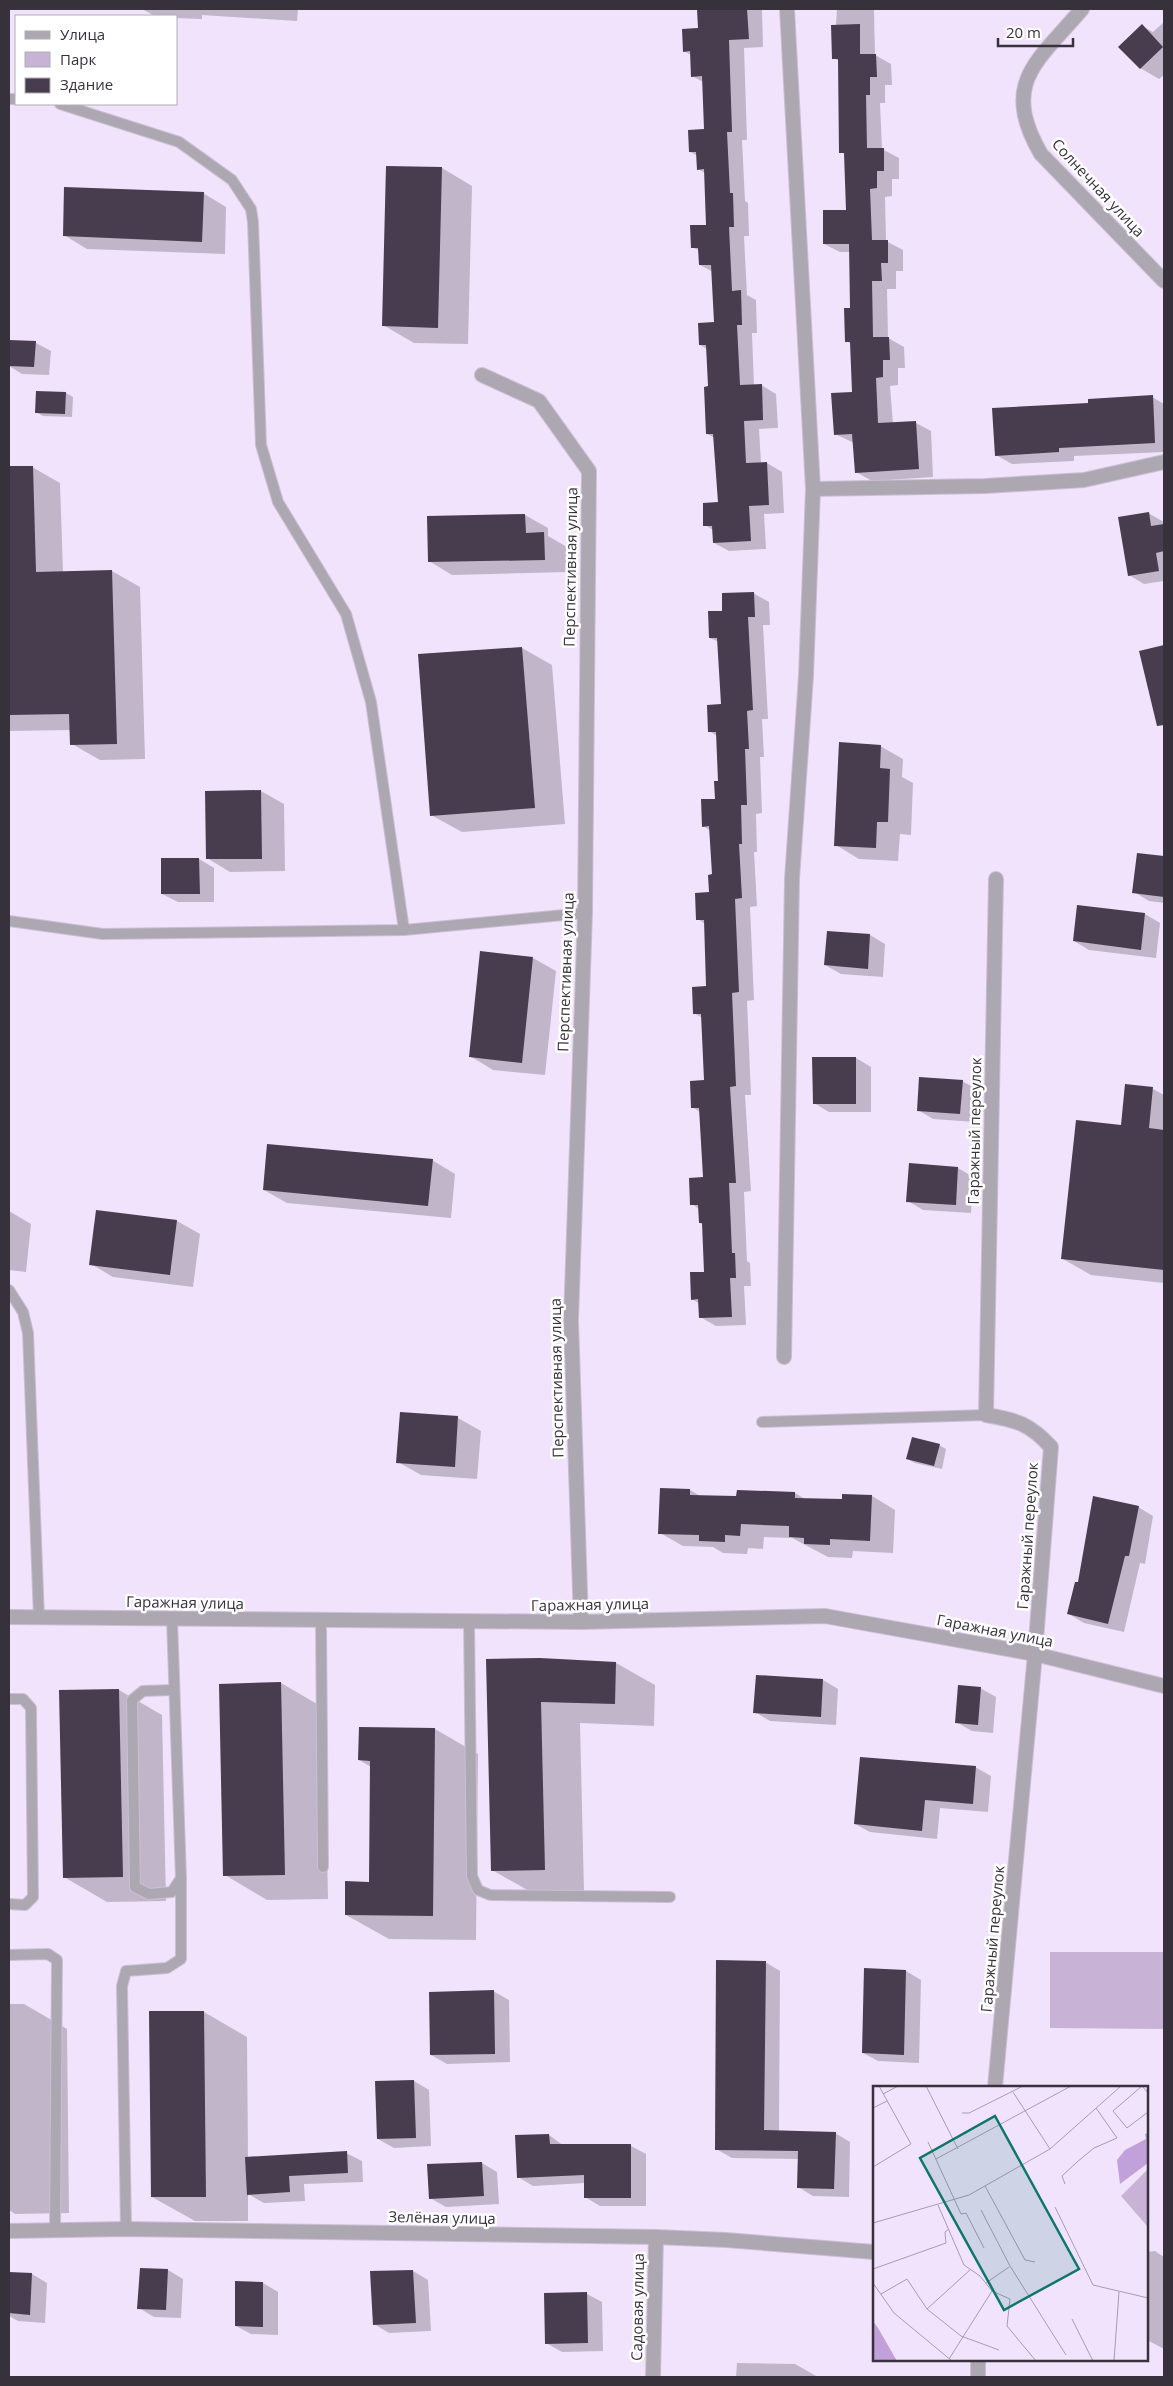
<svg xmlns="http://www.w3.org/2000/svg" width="1173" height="2386" font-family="'Open Sans',sans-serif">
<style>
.green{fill:#c8b3d6}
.shadow{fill:#0003}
.building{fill:#483c4f}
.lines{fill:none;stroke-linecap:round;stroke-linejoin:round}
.service-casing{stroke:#ccbfd5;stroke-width:12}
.minor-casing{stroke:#ccbfd5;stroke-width:16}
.service{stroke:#ada7b1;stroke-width:10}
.minor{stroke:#ada7b1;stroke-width:14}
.labels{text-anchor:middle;stroke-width:5;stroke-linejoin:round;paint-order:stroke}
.street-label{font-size:15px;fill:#37313b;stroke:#fff}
.inset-road{fill:none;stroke:#a79caf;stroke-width:1}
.view{fill:#0f766e;fill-opacity:0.15;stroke:#0f766e;stroke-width:2.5}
.inset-edge{fill:none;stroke:#37313b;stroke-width:2.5}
</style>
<rect width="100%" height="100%" fill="#f1e3fc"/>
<path class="green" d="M 1050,1952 L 1164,1952 L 1164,2029 L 1050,2028 Z"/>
<g class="shadow">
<path d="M 142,9 L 298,9 L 297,21 L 202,15 L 202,19 L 176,18 L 176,16 L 155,16 Z"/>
<path d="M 698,9 L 762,9 L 763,47 L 744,48 L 747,140 L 742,140 L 745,201 L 748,203 L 749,236 L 744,236 L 747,295 L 756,300 L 757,333 L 752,333 L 754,386 L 761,385 L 776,394 L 778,428 L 759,429 L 761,463 L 767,463 L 782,472 L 784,513 L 764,514 L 766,549 L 729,551 L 714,543 L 713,530 L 705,525 L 719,504 L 715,438 L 707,434 L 709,388 L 707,349 L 700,345 L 715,323 L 713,272 L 700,265 L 700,251 L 692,247 L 707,226 L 705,173 L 698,169 L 698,156 L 690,152 L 705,130 L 703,82 L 692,76 L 691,55 L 684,51 L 700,29 Z"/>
<path d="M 837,9 L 883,9 L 874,10 L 875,55 L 891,64 L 892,85 L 885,85 L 885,103 L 880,103 L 882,149 L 899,158 L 899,179 L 892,179 L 892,196 L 885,197 L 886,241 L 903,250 L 903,271 L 896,271 L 896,289 L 887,289 L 888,338 L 904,347 L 905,368 L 898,368 L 898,385 L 890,386 L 893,424 L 916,423 L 931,431 L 933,477 L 872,481 L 856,472 L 854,443 L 835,434 L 853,393 L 852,344 L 846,341 L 851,309 L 850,252 L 840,252 L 824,244 L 847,211 L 846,155 L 841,152 L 839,61 L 834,58 Z"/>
<path d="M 1164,22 L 1164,75 L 1159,79 L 1140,68 L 1142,26 L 1153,32 Z"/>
<path d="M 442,168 L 472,186 L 468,344 L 414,343 L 383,325 Z"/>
<path d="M 203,193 L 226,207 L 225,254 L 87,249 L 64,235 Z"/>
<path d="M 9,341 L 36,343 L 51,351 L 49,375 L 22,374 L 9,366 Z"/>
<path d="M 66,393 L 73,397 L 72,417 L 43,416 L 36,412 Z"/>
<path d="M 1152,397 L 1164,404 L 1164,452 L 1074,456 L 1074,461 L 1012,464 L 996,455 L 1090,404 Z"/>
<path d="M 9,467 L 32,467 L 60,483 L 63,572 L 112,571 L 140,587 L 145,759 L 100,760 L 72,744 L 71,730 L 9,731 Z"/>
<path d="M 1148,513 L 1164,522 L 1164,581 L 1144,584 L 1129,575 Z"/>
<path d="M 525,515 L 548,528 L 548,536 L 567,547 L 568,572 L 452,575 L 429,561 Z"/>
<path d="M 753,593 L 769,602 L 770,625 L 763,625 L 768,719 L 762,719 L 764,757 L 760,757 L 762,813 L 756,814 L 757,852 L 754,852 L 757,906 L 750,907 L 754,1000 L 747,1001 L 751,1095 L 745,1095 L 751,1191 L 744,1192 L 747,1261 L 750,1263 L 751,1286 L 744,1286 L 746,1325 L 716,1326 L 700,1317 L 700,1304 L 692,1299 L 705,1273 L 703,1225 L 700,1223 L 699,1209 L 692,1204 L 705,1178 L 700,1112 L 692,1107 L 705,1082 L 702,1018 L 694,1013 L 707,988 L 705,924 L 698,919 L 711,893 L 713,876 L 711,831 L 703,826 L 716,800 L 719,782 L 717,736 L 709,731 L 723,705 L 719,642 L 710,638 L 724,612 Z"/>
<path d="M 1164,646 L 1164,720 L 1155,715 L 1140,652 Z"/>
<path d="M 522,648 L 552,665 L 565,824 L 462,832 L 431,815 L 419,656 Z"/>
<path d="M 880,746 L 903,759 L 902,777 L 913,783 L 911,835 L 900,834 L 898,861 L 859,859 L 836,845 Z"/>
<path d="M 261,791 L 284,804 L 285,871 L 230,872 L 207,858 L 206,792 Z"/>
<path d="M 1138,854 L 1164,857 L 1164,903 L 1149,901 L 1134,892 Z"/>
<path d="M 199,859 L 214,868 L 214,902 L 178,902 L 162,894 Z"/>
<path d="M 1145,914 L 1160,923 L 1156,958 L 1089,950 L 1074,941 Z"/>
<path d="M 870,935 L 885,944 L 883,977 L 841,974 L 825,965 Z"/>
<path d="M 533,958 L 556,971 L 545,1075 L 493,1070 L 470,1056 Z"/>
<path d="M 856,1058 L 871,1067 L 871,1112 L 829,1112 L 814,1103 Z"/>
<path d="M 962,1081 L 978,1090 L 975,1122 L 933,1119 L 918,1110 Z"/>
<path d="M 1153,1089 L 1164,1095 L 1164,1283 L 1091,1275 L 1063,1259 L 1122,1126 Z"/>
<path d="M 432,1160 L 455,1174 L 451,1218 L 287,1203 L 264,1190 Z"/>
<path d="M 958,1168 L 973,1177 L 971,1213 L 923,1210 L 908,1201 Z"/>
<path d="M 9,1211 L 31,1224 L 26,1272 L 9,1270 Z"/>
<path d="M 177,1221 L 200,1234 L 193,1287 L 113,1277 L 91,1264 Z"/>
<path d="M 458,1418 L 481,1431 L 477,1479 L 421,1475 L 398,1462 Z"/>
<path d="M 939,1445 L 946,1449 L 942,1469 L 915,1463 L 907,1459 Z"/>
<path d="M 690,1490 L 700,1496 L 738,1497 L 795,1493 L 805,1499 L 843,1501 L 872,1496 L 895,1510 L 893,1553 L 853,1551 L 852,1558 L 828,1557 L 792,1538 L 764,1537 L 763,1549 L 748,1548 L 747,1554 L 723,1553 L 713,1547 L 683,1546 L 660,1533 Z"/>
<path d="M 1138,1507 L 1153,1516 L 1145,1564 L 1140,1563 L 1124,1632 L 1084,1623 L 1069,1614 L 1079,1584 Z"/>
<path d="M 540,1659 L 616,1663 L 655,1685 L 654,1726 L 580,1723 L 584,1892 L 531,1892 L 492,1870 Z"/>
<path d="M 823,1680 L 838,1689 L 836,1725 L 770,1721 L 755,1712 Z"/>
<path d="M 281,1683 L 324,1708 L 328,1899 L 267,1900 L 225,1875 Z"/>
<path d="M 980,1688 L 996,1697 L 993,1733 L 972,1731 L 956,1722 Z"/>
<path d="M 119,1690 L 162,1715 L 166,1901 L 107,1902 L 64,1877 Z"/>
<path d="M 360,1728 L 435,1729 L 478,1754 L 476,1940 L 389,1939 L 346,1915 L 370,1883 L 371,1767 L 359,1760 Z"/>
<path d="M 975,1767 L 991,1776 L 988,1812 L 940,1808 L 937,1839 L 870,1832 L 855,1824 Z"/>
<path d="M 765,1962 L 780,1971 L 779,2132 L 835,2133 L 850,2142 L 849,2197 L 813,2196 L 798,2187 L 799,2159 L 732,2158 L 716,2149 Z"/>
<path d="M 906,1971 L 921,1980 L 919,2063 L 878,2061 L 863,2053 Z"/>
<path d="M 493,1991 L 509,2000 L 510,2062 L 447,2064 L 431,2055 Z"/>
<path d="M 9,2004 L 24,2004 L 67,2029 L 69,2213 L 15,2214 L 9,2210 Z"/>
<path d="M 204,2012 L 247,2037 L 248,2158 L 346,2153 L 362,2161 L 363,2182 L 304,2184 L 305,2201 L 264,2203 L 248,2194 L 248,2221 L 195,2221 L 152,2197 L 151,2013 Z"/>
<path d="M 414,2081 L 429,2090 L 431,2146 L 394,2148 L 378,2139 Z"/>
<path d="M 549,2135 L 564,2146 L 631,2146 L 646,2154 L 646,2206 L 600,2206 L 585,2197 L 585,2183 L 533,2186 L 518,2177 Z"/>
<path d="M 482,2163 L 497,2172 L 499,2204 L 446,2207 L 430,2198 Z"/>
<path d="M 1155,2251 L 1164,2257 L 1164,2349 L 1147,2340 L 1147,2252 Z"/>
<path d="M 168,2270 L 183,2279 L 181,2318 L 154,2317 L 139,2308 Z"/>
<path d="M 413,2271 L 428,2280 L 431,2331 L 389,2333 L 374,2324 Z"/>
<path d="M 9,2273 L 32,2274 L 47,2283 L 45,2323 L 18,2321 L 9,2316 Z"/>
<path d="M 237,2282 L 263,2283 L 278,2292 L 278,2335 L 251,2334 L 236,2326 Z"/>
<path d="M 587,2294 L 602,2302 L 603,2351 L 562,2352 L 546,2343 Z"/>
<path d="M 737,2363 L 795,2364 L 818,2377 L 736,2377 Z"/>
</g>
<g class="building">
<path d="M 697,9 L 747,9 L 749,39 L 729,40 L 732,132 L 727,132 L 730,193 L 733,193 L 734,227 L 729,227 L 732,291 L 741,290 L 742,325 L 737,325 L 740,385 L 762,384 L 763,420 L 744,421 L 746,463 L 767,462 L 769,505 L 749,506 L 751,541 L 713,543 L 712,526 L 703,526 L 703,503 L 718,502 L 713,434 L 706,434 L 704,387 L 708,386 L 706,345 L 699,345 L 698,323 L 714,322 L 711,265 L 699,265 L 698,248 L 691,248 L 690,225 L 706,225 L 704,169 L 697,170 L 696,152 L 689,152 L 688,130 L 704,129 L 702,76 L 691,77 L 690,51 L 683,52 L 682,29 L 698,28 Z"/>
<path d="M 860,24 L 860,54 L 876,54 L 877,77 L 870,77 L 870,95 L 866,95 L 867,148 L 884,148 L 884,171 L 877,171 L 877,188 L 870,189 L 872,240 L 888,240 L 888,263 L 881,263 L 882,281 L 872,281 L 873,337 L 889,337 L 890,360 L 883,360 L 883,377 L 876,378 L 878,423 L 916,421 L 919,469 L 855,473 L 852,434 L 834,435 L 831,393 L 852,392 L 850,342 L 845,342 L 844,308 L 850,308 L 849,244 L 823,244 L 823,210 L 846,210 L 844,153 L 839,153 L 838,59 L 832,59 L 831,25 Z"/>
<path d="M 1142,24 L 1163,47 L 1140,69 L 1118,47 Z"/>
<path d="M 386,166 L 442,167 L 438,328 L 382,326 Z"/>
<path d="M 64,187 L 204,192 L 202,242 L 63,236 Z"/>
<path d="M 9,340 L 36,341 L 34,367 L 9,366 Z"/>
<path d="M 36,391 L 66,392 L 65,414 L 35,413 Z"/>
<path d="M 1153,395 L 1155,443 L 1059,448 L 1059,452 L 995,456 L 992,408 L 1088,403 L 1088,399 Z"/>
<path d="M 9,466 L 33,466 L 36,572 L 112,570 L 117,744 L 70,745 L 69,714 L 9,715 Z"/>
<path d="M 1149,512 L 1151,526 L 1164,524 L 1164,551 L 1156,553 L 1159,571 L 1128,576 L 1118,517 Z"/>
<path d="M 525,514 L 526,533 L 544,532 L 545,560 L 428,562 L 427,516 Z"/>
<path d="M 754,592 L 755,617 L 748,617 L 753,710 L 747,711 L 749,749 L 745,749 L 747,805 L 741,805 L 742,844 L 739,844 L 742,898 L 735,899 L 739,992 L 732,993 L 736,1086 L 730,1087 L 736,1183 L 729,1183 L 732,1253 L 735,1253 L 736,1278 L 730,1278 L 732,1317 L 699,1318 L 698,1299 L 691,1300 L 690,1272 L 704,1272 L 702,1223 L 699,1223 L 698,1205 L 690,1205 L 689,1178 L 703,1177 L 699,1108 L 691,1108 L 690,1081 L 704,1080 L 701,1014 L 693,1014 L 692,987 L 706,986 L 704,920 L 696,920 L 695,893 L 709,892 L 708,875 L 712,874 L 709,826 L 702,827 L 701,799 L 715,799 L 714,781 L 718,781 L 716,732 L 708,732 L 707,705 L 721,704 L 717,638 L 709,638 L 708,611 L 722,611 L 722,593 Z"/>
<path d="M 1164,645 L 1164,725 L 1157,726 L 1139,651 Z"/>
<path d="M 522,647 L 535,808 L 430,816 L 418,654 Z"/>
<path d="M 839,742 L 881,745 L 880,768 L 890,769 L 888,822 L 877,822 L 876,848 L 834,846 Z"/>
<path d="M 261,790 L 262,859 L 206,859 L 205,791 Z"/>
<path d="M 1137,853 L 1164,856 L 1164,897 L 1132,893 Z"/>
<path d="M 161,858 L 199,858 L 200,894 L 161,894 Z"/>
<path d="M 1077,905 L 1145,913 L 1141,950 L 1073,941 Z"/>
<path d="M 827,931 L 870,934 L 868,969 L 824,965 Z"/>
<path d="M 480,951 L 533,957 L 522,1063 L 469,1057 Z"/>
<path d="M 812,1057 L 856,1057 L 856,1104 L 813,1104 Z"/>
<path d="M 919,1077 L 963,1080 L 960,1114 L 917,1111 Z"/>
<path d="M 1125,1084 L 1153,1087 L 1149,1128 L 1164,1130 L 1164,1270 L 1061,1259 L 1076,1120 L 1121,1125 Z"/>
<path d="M 267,1144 L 433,1159 L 428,1206 L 263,1190 Z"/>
<path d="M 909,1163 L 958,1167 L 956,1205 L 906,1202 Z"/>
<path d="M 96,1210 L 177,1220 L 170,1275 L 89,1265 Z"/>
<path d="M 400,1412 L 458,1416 L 455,1467 L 396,1463 Z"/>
<path d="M 912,1437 L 940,1444 L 934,1466 L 906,1459 Z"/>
<path d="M 660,1488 L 690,1489 L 690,1495 L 736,1496 L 737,1490 L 795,1492 L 795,1498 L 842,1499 L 842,1494 L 872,1495 L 870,1541 L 830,1539 L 830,1545 L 804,1544 L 804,1538 L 789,1537 L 789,1526 L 741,1524 L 740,1536 L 725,1535 L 725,1542 L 699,1541 L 699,1535 L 658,1534 Z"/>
<path d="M 1093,1496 L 1139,1506 L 1129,1556 L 1125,1556 L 1108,1624 L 1067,1614 L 1075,1582 L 1078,1582 Z"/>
<path d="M 540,1658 L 616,1662 L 615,1704 L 541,1702 L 545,1870 L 491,1871 L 486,1659 Z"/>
<path d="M 756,1675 L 823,1679 L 821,1717 L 753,1713 Z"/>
<path d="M 281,1682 L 285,1875 L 223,1876 L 219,1684 Z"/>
<path d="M 958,1685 L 981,1687 L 978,1725 L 955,1723 Z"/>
<path d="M 119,1689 L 123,1877 L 63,1878 L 59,1690 Z"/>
<path d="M 359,1727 L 435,1728 L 433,1916 L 345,1915 L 345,1881 L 369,1882 L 370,1761 L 358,1760 Z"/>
<path d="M 860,1757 L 976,1766 L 973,1804 L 925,1800 L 922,1831 L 854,1824 Z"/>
<path d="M 716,1960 L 766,1961 L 764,2130 L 836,2132 L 834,2189 L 797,2188 L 798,2151 L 715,2150 Z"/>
<path d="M 864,1968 L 906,1970 L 904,2055 L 862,2053 Z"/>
<path d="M 494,1990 L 495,2054 L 430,2055 L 429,1992 Z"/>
<path d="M 149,2011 L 204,2011 L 206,2197 L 151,2197 Z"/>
<path d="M 414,2080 L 416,2138 L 377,2139 L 375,2081 Z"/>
<path d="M 549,2134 L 550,2144 L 631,2144 L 631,2198 L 584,2198 L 584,2175 L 517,2178 L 515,2135 Z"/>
<path d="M 347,2151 L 348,2173 L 289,2176 L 290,2192 L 247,2195 L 245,2157 Z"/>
<path d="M 482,2162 L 484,2196 L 429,2199 L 427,2164 Z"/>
<path d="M 140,2268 L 168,2269 L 166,2310 L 137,2309 Z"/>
<path d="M 413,2270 L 416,2323 L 373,2325 L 370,2271 Z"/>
<path d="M 9,2272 L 32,2273 L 30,2315 L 9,2313 Z"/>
<path d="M 235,2281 L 263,2282 L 263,2327 L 235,2326 Z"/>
<path d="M 587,2292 L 588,2343 L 545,2344 L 544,2293 Z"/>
</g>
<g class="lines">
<defs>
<g id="service">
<path d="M 9,99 L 16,99"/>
<path d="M 60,104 L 179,142 L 232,180 L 251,209 L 253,222 L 261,445 L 278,502 L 346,614 L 371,702 L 404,930"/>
<path d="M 9,921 L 103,934 L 404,930 L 585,913"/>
<path d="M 9,1290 L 23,1312 L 28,1333 L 39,1618"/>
<path d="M 762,1422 L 986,1415"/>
<path d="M 172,1619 L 181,1878 L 172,1892 L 149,1894 L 135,1887 L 132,1700 L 143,1691 L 174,1690"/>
<path d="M 321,1620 L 323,1867"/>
<path d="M 469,1621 L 472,1876 L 478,1890 L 490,1895 L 670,1897"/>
<path d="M 9,1699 L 23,1699 L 31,1708 L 33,1897 L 25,1905 L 9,1904"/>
<path d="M 9,1955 L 48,1954 L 57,1960 L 55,2230"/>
<path d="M 126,2229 L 122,1986 L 126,1971 L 167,1968 L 181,1959 L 181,1879"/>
</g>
<g id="minor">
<path d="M 1082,9 C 1037,62 1000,83 1041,154 L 1164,281"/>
<path d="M 482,375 L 539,401 L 589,471 L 585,913 L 571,1320 L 581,1622"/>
<path d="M 813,489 L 985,486 L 1084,480 L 1164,462"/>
<path d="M 784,1357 L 792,879 L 806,676 L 813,489 L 787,9"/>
<path d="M 9,1617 L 581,1622 L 825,1616 L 1035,1654 L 1164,1686"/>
<path d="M 995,2087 L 1035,1654 L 1051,1447 C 1030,1424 1017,1420 986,1415 L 996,879"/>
<path d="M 9,2231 L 126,2229 L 656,2237 L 726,2240 L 874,2252"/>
<path d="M 653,2377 L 656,2237"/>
<path d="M 978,2377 L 978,2360"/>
</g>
</defs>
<use href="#service" class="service-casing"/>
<use href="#minor" class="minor-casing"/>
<use href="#service" class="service"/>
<use href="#minor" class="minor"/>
</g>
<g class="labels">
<g class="street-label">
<text transform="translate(1098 188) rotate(47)" y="5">Солнечная улица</text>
<text transform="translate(571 567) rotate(-89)" y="5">Перспективная улица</text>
<text transform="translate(566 972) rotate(-88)" y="5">Перспективная улица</text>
<text transform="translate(975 1131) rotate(-89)" y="5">Гаражный переулок</text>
<text transform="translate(557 1378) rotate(-91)" y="5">Перспективная улица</text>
<text transform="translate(1028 1536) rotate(-86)" y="5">Гаражный переулок</text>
<text transform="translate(185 1603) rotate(1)" y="5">Гаражная улица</text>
<text transform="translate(590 1605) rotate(-1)" y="5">Гаражная улица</text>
<text transform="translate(995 1631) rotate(11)" y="5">Гаражная улица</text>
<text transform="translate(993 1939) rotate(-85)" y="5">Гаражный переулок</text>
<text transform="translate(442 2218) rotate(1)" y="5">Зелёная улица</text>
<text transform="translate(638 2307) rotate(-89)" y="5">Садовая улица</text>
</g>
</g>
<g transform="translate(873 2086)">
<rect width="275" height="275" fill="#f1e3fc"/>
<path d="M 275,83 L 275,141 L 248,110 Z" fill="#c8b3d6"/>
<path d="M 275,47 L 275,77 L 247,98 L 244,74 L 252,64 L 273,53 L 272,48 ZM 0,235 L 5,242 L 24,275 L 0,275 Z" fill="#c2a0d9"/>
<path class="inset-road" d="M 53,0 L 85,63M 140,6 L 177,63M 275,7 L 269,0 L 240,25 L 254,42 L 275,26M 10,8 L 25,0M 0,22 L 14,15M 89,27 L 96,27 L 150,0M 55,56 L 88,128 L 93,127 L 111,162M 63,73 L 198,0M 0,81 L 38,58 L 6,0M 192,98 L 189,90 L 204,76 L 221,62 L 244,52 L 223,22M 112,100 L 152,174 L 162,176M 65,119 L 91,179 L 107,190 L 119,205 L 137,213 L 134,240 L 163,275M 182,121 L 220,199 L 275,212M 108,124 L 137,180 L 193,269M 0,137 L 96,109 L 177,63 L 248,0M 0,183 L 73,157 L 72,146 L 76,143M 0,197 L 21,227 L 79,275M 113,197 L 136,181M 8,208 L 34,193 L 54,223 L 88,250 L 126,264M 54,223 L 98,183M 199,233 L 220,275M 76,273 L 119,205M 241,275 L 246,206"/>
<path class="view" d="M 122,30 L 206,183 L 131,224 L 47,72 Z"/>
<rect width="275" height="275" class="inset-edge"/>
</g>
<rect width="1173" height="2386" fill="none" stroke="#37313b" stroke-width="20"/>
<rect x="15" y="15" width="162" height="90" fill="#ffffff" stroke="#afadb1"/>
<rect x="25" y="31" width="25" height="8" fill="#ada7b1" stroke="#afadb1"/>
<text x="60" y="40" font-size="15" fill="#37313b">Улица</text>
<rect x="25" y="52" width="25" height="15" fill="#c8b3d6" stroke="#afadb1"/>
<text x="60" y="65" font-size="15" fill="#37313b">Парк</text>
<rect x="25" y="78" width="25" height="15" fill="#483c4f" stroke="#afadb1"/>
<text x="60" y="90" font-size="15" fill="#37313b">Здание</text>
<path d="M998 38v8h75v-8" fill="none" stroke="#37313b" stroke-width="2.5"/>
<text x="1006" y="38" font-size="15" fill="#37313b" stroke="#ffffff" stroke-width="4" paint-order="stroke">20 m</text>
</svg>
